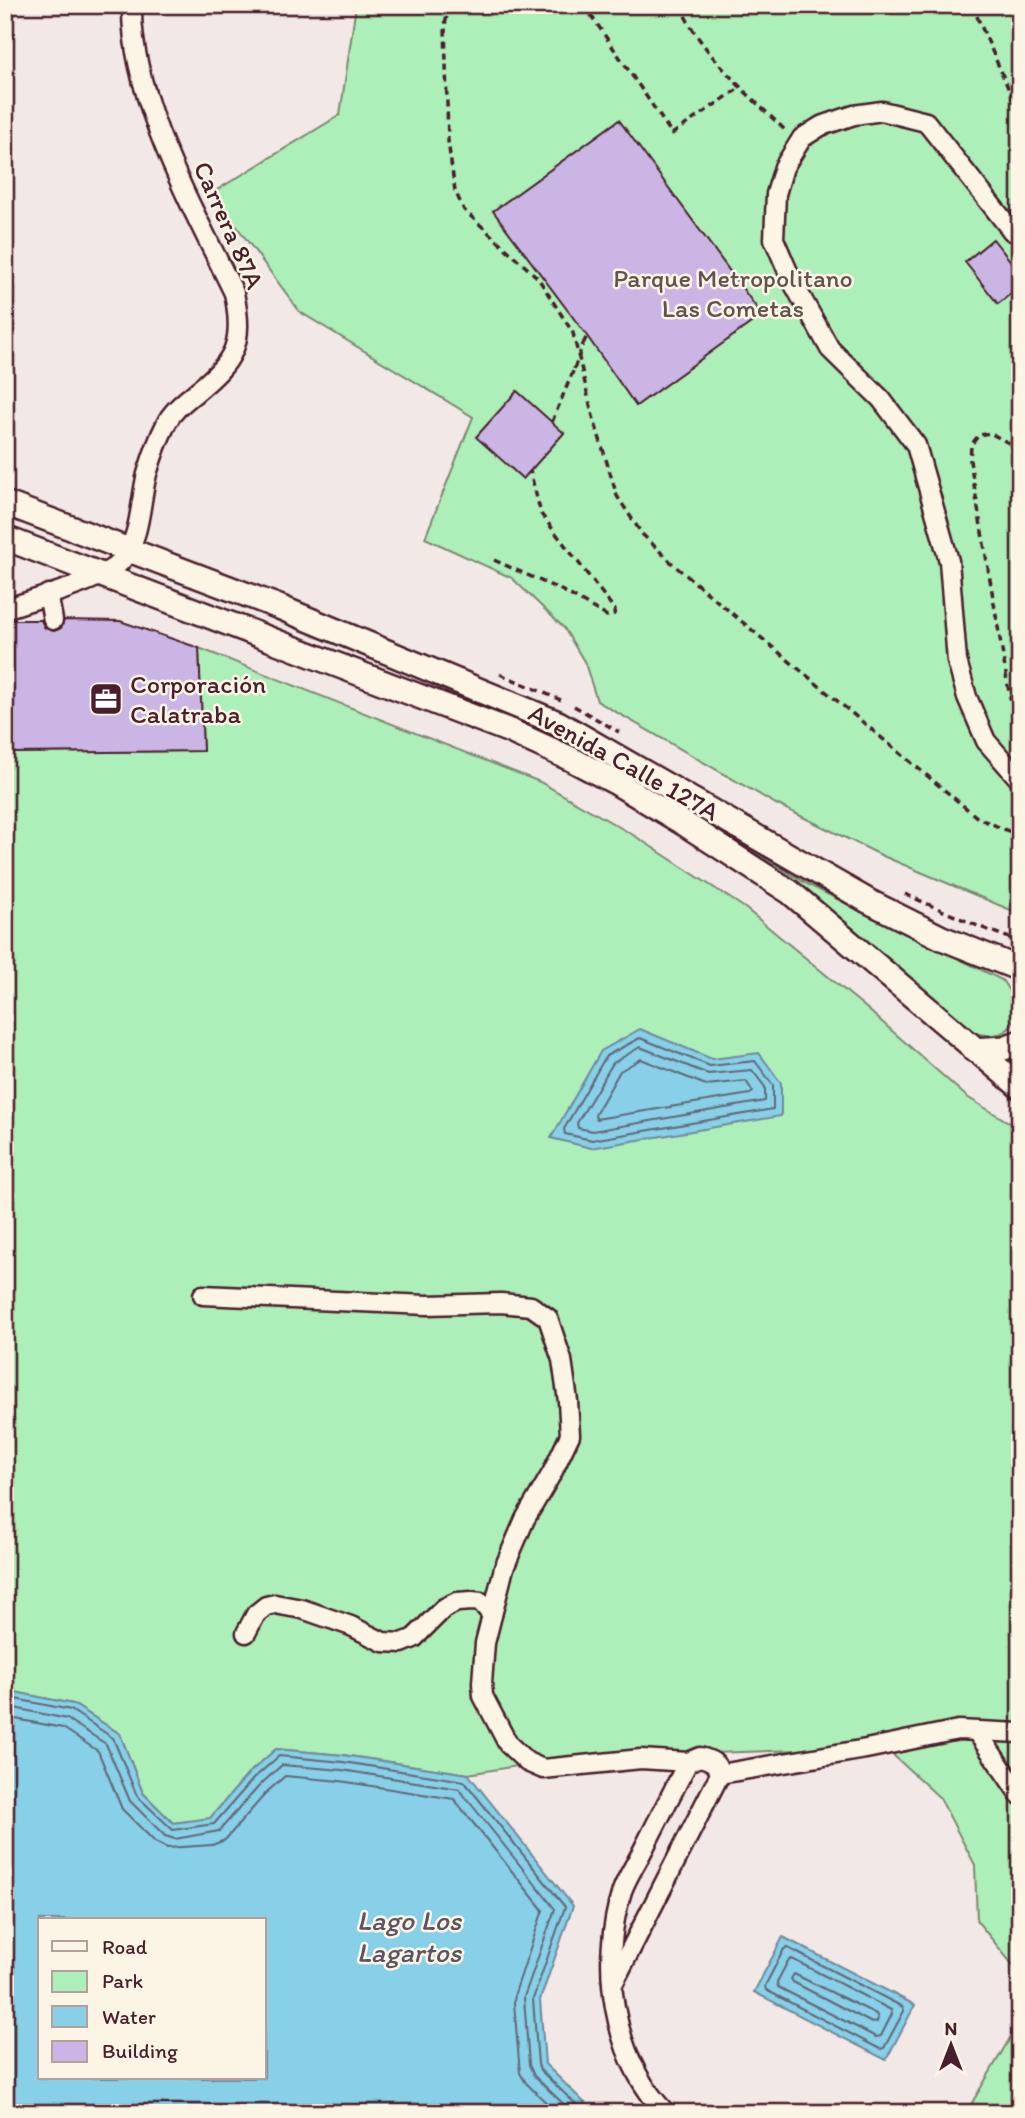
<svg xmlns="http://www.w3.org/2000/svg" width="1025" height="2118" font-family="Itim,sans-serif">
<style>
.green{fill:#adefb8;stroke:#7c8772;stroke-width:2}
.water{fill:#87d0e7;stroke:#6f899c;stroke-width:2;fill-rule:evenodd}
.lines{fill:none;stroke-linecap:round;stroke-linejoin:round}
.shore{stroke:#626676;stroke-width:2}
.building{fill:#cab5e5;stroke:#4a1f2b;stroke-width:2}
.minor-casing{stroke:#4a1f2b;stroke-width:23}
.major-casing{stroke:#4a1f2b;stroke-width:28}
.path{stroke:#4a1f2b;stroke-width:3.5;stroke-dasharray:7 5;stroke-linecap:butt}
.minor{stroke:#fcf5e5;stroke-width:18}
.major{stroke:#fcf5e5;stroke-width:23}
.path-bridge{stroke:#4a1f2b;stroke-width:3.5;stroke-dasharray:7 5;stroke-linecap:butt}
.labels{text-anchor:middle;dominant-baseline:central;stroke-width:5;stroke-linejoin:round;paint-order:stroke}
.street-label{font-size:26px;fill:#4a1f2b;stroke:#fcf5e5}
.park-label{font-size:26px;fill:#63534e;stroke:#fcf5e5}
.poi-label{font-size:26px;fill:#4a1f2b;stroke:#fcf5e5;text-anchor:start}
.water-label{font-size:28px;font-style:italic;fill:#5c5463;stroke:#fcf5e5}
</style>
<rect width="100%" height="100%" fill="#f2e8e5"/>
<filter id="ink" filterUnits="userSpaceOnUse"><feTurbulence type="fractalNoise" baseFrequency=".0143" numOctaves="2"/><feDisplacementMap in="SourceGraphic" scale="14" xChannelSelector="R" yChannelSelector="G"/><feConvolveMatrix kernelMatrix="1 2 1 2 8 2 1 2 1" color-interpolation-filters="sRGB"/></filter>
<g filter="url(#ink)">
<g class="green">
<polygon points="356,5 1020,5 1020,914 883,856 776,804 597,701 585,663 564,628 512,578 425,538 473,417 300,312 212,193 340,115"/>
<polygon points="10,634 12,753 203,751 199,648 540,782 635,836 745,908 865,1007 967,1097 1020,1129 1020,1974 977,1921 975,1865 940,1798 891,1753 800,1750 564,1758 468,1774 343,1755 276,1749 249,1773 210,1819 173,1823 143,1793 120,1734 73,1704 5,1690 5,636"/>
<path d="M552 733 603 760 809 885 1002 980C1025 1011 1017 1044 974 1033L807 889Z"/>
<polygon points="1020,2021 1020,2113 966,2113"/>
</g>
<g class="water">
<polygon points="640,1029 712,1059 759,1053 781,1083 781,1116 591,1148 551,1138 601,1051"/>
<path d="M5 1690 73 1704 120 1734 143 1793 173 1823 210 1818 249 1773 276 1749 343 1755 468 1774 573 1906 540 2000 545 2064 595 2113H5ZM264 1920V2078H40V1920Z"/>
<polygon points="783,1937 915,2005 886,2060 754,1992"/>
</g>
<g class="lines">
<g class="shore">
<polygon points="640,1038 710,1066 755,1061 773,1085 773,1109 592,1140 565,1134 564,1129 606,1056"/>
<polygon points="640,1047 708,1074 752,1070 765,1087 765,1101 593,1131 578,1128 577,1123 613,1063"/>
<polygon points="641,1059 706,1085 746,1081 753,1092 750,1094 596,1119 595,1115 620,1071"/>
<polyline points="5,1697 71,1710 113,1738 137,1796 173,1830 214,1824 254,1778 279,1756 343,1762 464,1781 565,1907 533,1999 538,2064 540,2070 585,2113"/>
<polyline points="5,1706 67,1719 106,1744 130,1801 165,1836 175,1839 219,1831 261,1784 282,1765 342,1770 459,1789 555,1909 524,1997 529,2065 534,2076 573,2113"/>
<polyline points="5,1717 63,1728 98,1751 122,1809 155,1842 167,1848 212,1845 225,1840 268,1791 285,1776 340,1781 454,1799 543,1910 515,1993 514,2003 520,2073 526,2083 557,2113"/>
<polygon points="788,1948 903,2007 904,2011 884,2048 880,2049 766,1990 765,1986 784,1949"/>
<polygon points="792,1959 891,2010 892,2014 881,2036 876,2037 778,1987 777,1982 788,1961"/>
<polygon points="794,1974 876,2014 878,2018 877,2022 872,2023 793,1982 791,1979"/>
</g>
</g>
<g class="building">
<polygon points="619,120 762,315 636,406 587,336 493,211"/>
<polygon points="993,239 1020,273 1020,286 998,304 965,262"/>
<polygon points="517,391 564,433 523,479 476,437"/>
<polygon points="10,620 41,620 45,628 54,631 61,628 64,620 120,621 199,648 203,751 11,753"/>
</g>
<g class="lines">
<defs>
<g id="minor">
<polyline points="1012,231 926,122 882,111 854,115 821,126 802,138 784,167 776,194 774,239 792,281 830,349 881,399 916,445 949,561 957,661 967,697 986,741 1020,780"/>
<polyline points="48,594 53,620"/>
<path d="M5 609C33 599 105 581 122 560 141 538 140 501 147 474 152 457 158 440 166 424 172 411 184 402 195 393 234 361 245 345 234 293 194 210 130 98 132 5"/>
<polyline points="203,1295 427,1305 501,1303 531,1306 548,1318 562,1360 568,1401 570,1435 552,1473 525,1519 504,1568 485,1643 482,1683 483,1696 508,1744 527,1762 543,1769 641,1759 688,1762"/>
<polyline points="246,1633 256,1614 266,1606 275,1604 302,1609 351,1626 383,1642 402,1643 414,1638 444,1608 457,1602 472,1601 481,1602 492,1615"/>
<polyline points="977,1732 1020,1795"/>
<polyline points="720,1774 866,1749 958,1730 1020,1733"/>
<path d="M613 1984 720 1774C717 1762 711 1760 700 1757L688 1762C673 1791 658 1820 644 1848 637 1862 627 1877 622 1891 599 1962 612 2058 666 2113"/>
</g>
<g id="major">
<polyline points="5,503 279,607 558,723 868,901 942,938 1020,969"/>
<polyline points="5,538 510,731 571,759 615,782 688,826 790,892 1020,1087"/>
<polyline points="974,1050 1004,1048 1020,1042"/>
</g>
</defs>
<use href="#minor" class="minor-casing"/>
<use href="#major" class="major-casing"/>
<g class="path">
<polyline points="449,5 445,25 448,141 455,191 464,210 538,278 573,333 592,413 617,496 642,534 675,566 978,818 1020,836"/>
<polyline points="584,5 672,134 741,87"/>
<path d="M680 5C700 53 750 96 787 132"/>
<polyline points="972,5 1020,115"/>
<polyline points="583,344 587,336"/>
<polyline points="552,422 574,369"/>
<polyline points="1020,449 990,433 979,435 971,445 970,461 1010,698 1020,714"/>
<polyline points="494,560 563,591 607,616 614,614 615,610 541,514 530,471"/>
<polyline points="500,674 561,700"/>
<polyline points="574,706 619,732"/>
<polyline points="905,894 980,927 1020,942"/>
</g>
<use href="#minor" class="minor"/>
<use href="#major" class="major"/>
<polyline class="path-bridge" points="574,369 583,344"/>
</g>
</g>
<defs>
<symbol id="office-square" viewBox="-11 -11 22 22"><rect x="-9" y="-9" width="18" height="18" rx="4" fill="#4a1f2b" stroke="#fcf5e5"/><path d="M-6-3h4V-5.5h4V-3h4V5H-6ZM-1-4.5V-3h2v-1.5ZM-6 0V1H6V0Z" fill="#fff"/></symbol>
</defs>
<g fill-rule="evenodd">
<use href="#office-square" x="87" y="680" width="38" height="38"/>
</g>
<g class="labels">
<g class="street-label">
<text transform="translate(229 225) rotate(66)">Carrera 87A</text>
<text transform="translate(624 762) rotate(29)">Avenida Calle 127A</text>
</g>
<g class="park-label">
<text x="733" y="278">Parque Metropolitano<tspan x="733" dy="30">Las Cometas</tspan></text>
</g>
<g class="poi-label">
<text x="130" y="684">Corporación<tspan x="130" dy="30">Calatraba</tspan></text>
</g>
<g class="water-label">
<text x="409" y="1920">Lago Los<tspan x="409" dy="32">Lagartos</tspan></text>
</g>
</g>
<rect width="1025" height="2118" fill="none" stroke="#fcf5e5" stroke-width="28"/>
<rect x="14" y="14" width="997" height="2090" fill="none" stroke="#4a1f2b" stroke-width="2.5" filter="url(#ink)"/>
<rect x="38" y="1918" width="228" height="161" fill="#fcf5e5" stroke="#b59f9b" stroke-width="2"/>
<rect x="52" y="1941" width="35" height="10" fill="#fcf5e5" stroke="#b59f9b" stroke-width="2"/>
<text x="102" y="1954" font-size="21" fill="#4a1f2b">Road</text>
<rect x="52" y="1971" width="35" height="21" fill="#adefb8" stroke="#b59f9b" stroke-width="2"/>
<text x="102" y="1988" font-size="21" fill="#4a1f2b">Park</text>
<rect x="52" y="2006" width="35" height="21" fill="#87d0e7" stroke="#b59f9b" stroke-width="2"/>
<text x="102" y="2024" font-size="21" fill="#4a1f2b">Water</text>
<rect x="52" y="2041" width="35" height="21" fill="#cab5e5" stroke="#b59f9b" stroke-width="2"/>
<text x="102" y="2058" font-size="21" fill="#4a1f2b">Building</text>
<g transform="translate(951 2045)" stroke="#fcf5e5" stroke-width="5" paint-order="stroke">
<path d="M0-5L12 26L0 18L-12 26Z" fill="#4a1f2b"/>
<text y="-10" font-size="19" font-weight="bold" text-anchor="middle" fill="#4a1f2b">N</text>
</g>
</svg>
